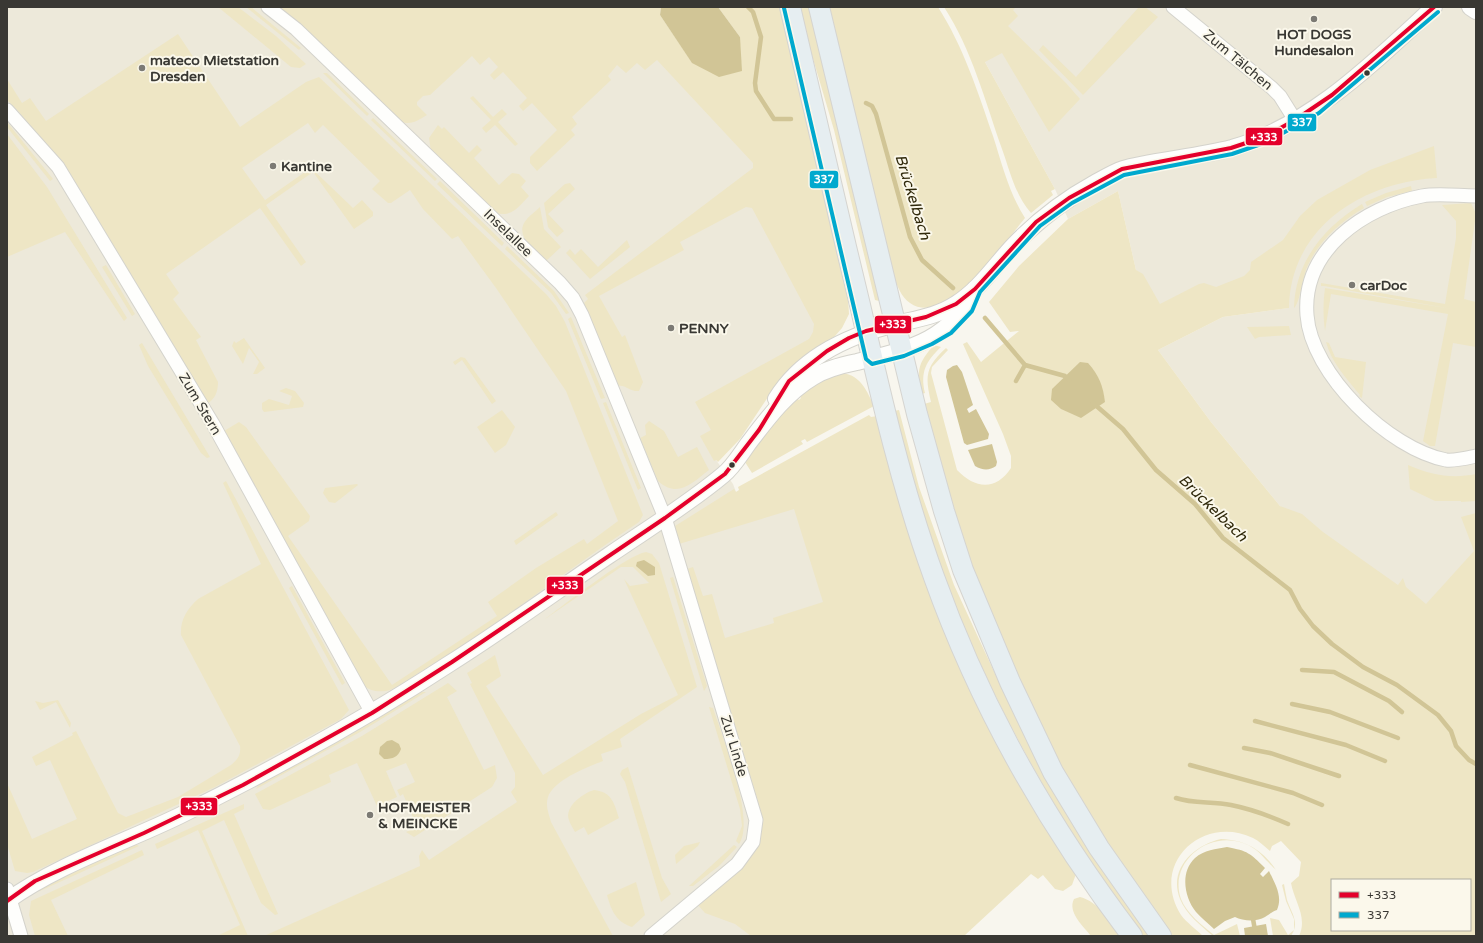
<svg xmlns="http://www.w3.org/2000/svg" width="1483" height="943" font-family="'Varela Round',sans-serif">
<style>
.built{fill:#ede9da}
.green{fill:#eee6c5;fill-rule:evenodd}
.water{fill:#d1c596}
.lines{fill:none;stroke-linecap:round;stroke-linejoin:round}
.stream{stroke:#d1c596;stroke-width:4.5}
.minor-casing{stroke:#d4d3cc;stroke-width:15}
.tertiary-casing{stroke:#d4d3cc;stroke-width:18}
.primary-casing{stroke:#d5d4d0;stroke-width:22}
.minor{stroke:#fefefc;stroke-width:13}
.tertiary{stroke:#fefefc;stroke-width:16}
.primary{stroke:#e6eef1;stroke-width:20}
.bus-1-casing{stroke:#fbf8eb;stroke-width:7}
.bus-2-casing{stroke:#fbf8eb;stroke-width:7}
.bus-1{stroke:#e4002b;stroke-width:4}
.bus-2{stroke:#00a9ce;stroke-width:4}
.poi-dot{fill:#7c7a74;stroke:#fbf8eb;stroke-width:1.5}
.bus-dot{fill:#393833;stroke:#fbf8eb;stroke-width:1.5}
.labels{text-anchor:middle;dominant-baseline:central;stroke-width:4;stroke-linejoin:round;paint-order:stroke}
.poi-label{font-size:14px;font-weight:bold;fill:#393833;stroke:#fbf8eb;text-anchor:start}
.street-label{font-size:14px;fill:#393833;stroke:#fbf8eb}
.water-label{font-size:15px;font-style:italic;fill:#30290b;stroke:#fbf8eb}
.line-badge{stroke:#fbf8eb;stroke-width:1.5}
.badge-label{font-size:11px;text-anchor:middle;font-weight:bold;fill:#fff}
</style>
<rect width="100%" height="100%" fill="#f8f6ee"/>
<g class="built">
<polygon points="7,7 607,7 732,111 841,302 716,460 733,484 736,492 808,457 852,606 757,798 761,817 764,936 7,936"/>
<polygon points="986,7 1476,7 1476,651 1280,506 1211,422 1158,350 1223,317 1288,308 1289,292 1149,327 1118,191 1068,219 1055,189 985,62"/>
</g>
<g class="green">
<polygon points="218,7 238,7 276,36 306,64 300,68 291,67"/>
<polygon points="246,7 251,7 301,48 299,50"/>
<path d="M277 7H661L660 15 692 62 740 37 718 7H780L848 298 849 314 842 328 835 336 785 375 772 391 740 439 718 462 716 460 714 461 700 436 711 430 695 402 809 339 813 332 814 324 752 208 746 207 680 242 684 250 599 296 622 337 625 335 643 382 639 391C630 392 625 384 618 386L584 303 588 299 585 295 753 168V163L657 60 645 70 637 63 626 73 617 65 608 76 611 80 572 117 577 124 571 130 575 135 537 171 530 163V157L557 130 532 103 523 111 519 106 527 98 503 72 494 80 490 75 498 67 489 57 480 65 472 56 430 95 423 96 417 102V105L427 115C418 120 413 125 401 122Z"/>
<polygon points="799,7 810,7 879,301 875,300 834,130 806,35"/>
<path d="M827 7H938C963 46 978 92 993 136 1002 164 1009 193 1025 218 1005 242 947 329 910 303 901 297 897 285 893 275Z"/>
<path d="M944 7H1016L1013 10 1018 16 1008 26 1066 83 1080 99 1049 132 1002 53 985 62 1055 189 1051 191 1053 195 1031 213C1015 195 1010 171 1002 149 985 101 972 50 944 7Z"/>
<polygon points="1139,7 1145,7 1158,17 1083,95 1039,50 1043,45 1076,77"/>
<path d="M178 34 240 127 306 82 319 77 546 294 556 306 565 322 643 515 639 522C568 569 501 623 428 667 417 673 397 689 386 691 377 692 370 691 363 685L224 431 239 422 246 427 310 516 309 521 288 536 392 685 497 616 488 602 536 568 584 539 587 544 618 521 566 391 496 288 458 236 452 239 423 209 410 190 391 203H388L372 189 380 181 323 125 315 133 308 123 242 168 265 200 305 172 300 164 304 161 353 208 362 200 373 212V216L354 229 313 172 266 205 306 262 301 266 260 208 166 274 179 293 173 299 201 337 196 340 218 382C218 392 215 399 207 404L59 161 19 112 7 100V79L22 103 30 98 46 121Z"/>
<polygon points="323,73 327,73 369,114 367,116"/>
<polygon points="473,96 493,117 502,109 507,114 498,122 518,144 515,146 495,125 486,133 482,128 491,120 470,98"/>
<polygon points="373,118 437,179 435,181 371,120"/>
<polygon points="7,122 53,179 50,181 7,127"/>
<path d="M438 125 442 129 444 127 469 153 477 145 482 150 474 158 499 185 512 173 519 174 526 181 521 187 529 196C518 207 513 217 496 213L431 151 429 138Z"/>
<polygon points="7,134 47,187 127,318 124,321 65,232 7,257"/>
<path d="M1434 146 1437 178C1362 182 1290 228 1289 308L1223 317 1158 350 1211 422 1280 506 1302 514 1323 532 1398 585 1403 578 1406 587 1426 604 1474 551 1461 517 1476 513V936H1299C1308 917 1294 901 1291 883L1299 876 1301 862 1281 841 1272 846 1270 851C1264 846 1259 841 1253 838 1202 814 1149 864 1181 915 1187 923 1196 929 1203 936H1172L1134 886 1079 799 1056 757 1010 660 971 564 953 511 924 404 931 402C925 377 925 367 946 348L948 350 932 367 931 373 957 470C975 489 996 491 1011 468V456L1003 434 963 344 967 342 981 362 1019 331 1010 332 989 302 1019 266 1068 219 1118 191 1136 270 1143 274 1160 304 1199 284 1204 283 1216 287 1244 276 1250 270 1251 262 1283 240 1300 216 1317 200 1370 170ZM1332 880H1470V930H1332Z"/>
<polygon points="440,181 504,243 502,246 437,184"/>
<polygon points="570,183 575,189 548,214 564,231 557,237 548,227 544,203 565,184"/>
<polygon points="1411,186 1412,191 1387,197 1367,206 1365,202 1386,193"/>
<path d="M1471 203 1476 214 1464 299 1476 302V347L1453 343 1435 446H1430L1423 441 1448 314 1331 294 1325 331C1323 316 1323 303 1325 288L1452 309 1324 286H1321V283L1445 304 1456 238V221L1442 205Z"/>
<path d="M1362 204 1364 208C1341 221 1319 241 1308 265 1303 274 1300 304 1294 308 1295 262 1324 227 1362 204Z"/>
<path d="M540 207 544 229 561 247 546 261C536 251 512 235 527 219 529 216 536 211 540 207Z"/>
<polygon points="627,240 630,247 590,279 566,253 570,249 575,255 581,249 598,267"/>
<polygon points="507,246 554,291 569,313 566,314 551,293 505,249"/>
<polygon points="106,265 135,314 132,316 102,267"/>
<polygon points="571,317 605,398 601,399 568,319"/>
<polygon points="1289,326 1291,335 1259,337 1255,339 1247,327"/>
<polygon points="244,338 265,368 257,374 253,374 259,362 249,348 243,364 232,346 234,341 236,343"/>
<path d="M1326 342 1329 343 1335 357 1366 362 1362 398 1359 396 1360 395C1347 379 1331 362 1326 342Z"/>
<polygon points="142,343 210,457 207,458 201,453 148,366 139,345"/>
<path d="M934 345 941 347C926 361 920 372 925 393L922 394C916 371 918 363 934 345Z"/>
<polygon points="461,357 465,358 496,401 492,404 462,360 455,365 453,362"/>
<path d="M843 373C861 376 867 391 874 406L807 442 805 439 801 441 803 444 752 473 745 462 778 417 796 398 799 400 801 398 799 395C811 385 827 375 843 373Z"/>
<polygon points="286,388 295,391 304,403 303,407 264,412 262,409 262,403 269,399 289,405 292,396 279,391"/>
<polygon points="606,402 641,488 638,490 603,403"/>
<polygon points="502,410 515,427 506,445 495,453 477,427"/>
<path d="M899 410 919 487 954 585 1003 691 1094 857 1149 936H1143C1055 818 984 690 934 550 918 505 906 458 894 411Z"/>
<polygon points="869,415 871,417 877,416 892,472 1076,874 1072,885 1063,891 1055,889 1043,875 1038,879 1031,874 964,936 751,936 735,924 705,913 697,904 719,884 761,817 757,798 687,569 693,567 703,596 712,594 725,638 774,623 773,618 823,602 794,509 679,544 675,526 734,489 736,492 739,490 738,487"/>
<path d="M649 421 664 431 678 457 697 447 709 470C692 483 678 499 658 481L640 438 646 435 645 425Z"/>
<path d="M1408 465C1431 475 1452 479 1476 474V501L1461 502V501H1435L1410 489Z"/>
<path d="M226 481 349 710 341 719 215 787 33 872 27 873 15 871 7 844V783L32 839 77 819 50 760 36 766 32 757 73 735 72 733 76 731 118 813 126 817 178 797 231 765C238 759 241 755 240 746L181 635C180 620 187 609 198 599L261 564 223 483Z"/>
<polygon points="357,484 358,485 335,503 329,502 323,493 325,488"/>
<polygon points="556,512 558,515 516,545 514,541"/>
<path d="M646 552 652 554 659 563 697 687 620 739 622 747 601 754 603 761C587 767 554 780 548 797 545 806 549 814 551 822L613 936H264L420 866 419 856 422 850 429 860 517 802 511 792 515 787V773L470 684 472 683 467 673 495 655 501 676 486 686 543 775 641 714 678 695 624 579 630 586 649 583 633 567H621L545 619C564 605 627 555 646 552Z"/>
<polygon points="673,577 707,686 704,691 670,578"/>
<polygon points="292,586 345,683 342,685 289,588"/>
<polygon points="448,683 457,691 447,697 484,770 495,765 497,778 492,787 414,837 406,832 417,827 403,794 400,796 397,790 415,782 406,763 386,771 397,797 377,806 357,763 329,775 331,782 270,810 263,809 255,794 362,736"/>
<polygon points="420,692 426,692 360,732 256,789 259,784"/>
<polygon points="58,700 71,723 70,728 56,702 40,710 35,701 43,703"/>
<path d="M709 707 713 708C722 736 756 820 739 844L736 841 742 826 740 809Z"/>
<polygon points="628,767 662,878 671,894 661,902 625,782 620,774 622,770"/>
<path d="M594 790C612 792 614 803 619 818L588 835 584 827 575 832C573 828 570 824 569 820 564 807 583 793 594 790Z"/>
<polygon points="244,804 244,809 234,814 278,914 275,915 261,903 224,820 202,831 248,936 217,936 240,925 198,830 157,849 155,844"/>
<path d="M1221 839C1245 840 1262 849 1276 870 1274 868 1269 863 1266 860 1258 850 1248 843 1235 841 1203 835 1169 865 1181 899 1187 914 1202 925 1214 935L1237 924 1240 936H1213C1201 926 1186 914 1180 899 1168 869 1194 845 1221 839Z"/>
<polygon points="700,842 698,846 676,864 675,855 684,846"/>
<polygon points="135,844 139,846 40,891 39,888"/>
<polygon points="734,845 737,847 719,866 693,886 689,886"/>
<polygon points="142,850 144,855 51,900 68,936 35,936 29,915 31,901"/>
<path d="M636 882 645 915 632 927C616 922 611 910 607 895Z"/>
<path d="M1284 884C1285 890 1286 895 1287 900 1292 914 1300 923 1291 936H1273L1270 918 1279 920 1288 935 1294 930V919L1286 901 1282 885Z"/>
<path d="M1080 897C1099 902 1108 920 1120 936H1091C1084 927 1067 912 1074 899Z"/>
</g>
<g class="water">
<polygon points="661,7 718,7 740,37 742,71 719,77 692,63 660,15"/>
<path d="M1080 362 1088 363C1099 375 1103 386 1105 402L1081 418 1061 409 1051 400 1052 389Z"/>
<polygon points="957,365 962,372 973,405 967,409 969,413 976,409 989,434 988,439 967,445 964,443 946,377 947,370 953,366"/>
<path d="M992 444 997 462 996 466C989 471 982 470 975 466L968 450Z"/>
<polygon points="644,560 655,567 655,575 648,576 636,566 637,562"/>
<path d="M392 740 399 744 401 749C398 757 393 759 384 759L379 754 380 747 387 741Z"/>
<path d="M1227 847C1248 851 1250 853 1265 868L1260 874 1263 877 1269 871C1275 884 1283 896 1277 910 1271 912 1269 915 1265 917 1257 922 1243 921 1235 917L1225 921 1214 929C1208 923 1201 918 1196 912 1184 897 1180 872 1195 858 1204 850 1216 849 1227 847Z"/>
<polygon points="1266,924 1268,936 1245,936 1244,928"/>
</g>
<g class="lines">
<g class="stream">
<polyline points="748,7 753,12 761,37 755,83 756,91 774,119 791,119"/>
<polyline points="866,103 872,106 876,114 910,237 922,260 953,288"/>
<polyline points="985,318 1025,365 1065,376 1069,380"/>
<polyline points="1016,381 1025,365"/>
<polyline points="1093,403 1123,429 1156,470 1195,504 1223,538 1290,590 1300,609 1313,626 1332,644 1363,667 1397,685 1438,715 1451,731 1456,746 1469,760 1476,764"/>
<polyline points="1302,670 1334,672 1389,701 1402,712"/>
<polyline points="1292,704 1330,712 1398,738"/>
<polyline points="1255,721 1346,745 1385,761"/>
<polyline points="1244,748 1270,753 1339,776"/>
<polyline points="1190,765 1293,793 1322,805"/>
<path d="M1176 798C1194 804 1212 801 1231 805 1251 809 1270 816 1288 824"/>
<polyline points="1254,914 1253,919 1256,936"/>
</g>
<defs>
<g id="minor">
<polyline points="268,7 296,29 560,283 573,298 582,315 665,518 756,820 753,842 737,864 651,936"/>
<polyline points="1173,7 1272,88 1280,96 1295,120"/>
<polyline points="7,110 58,167 213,424 372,713"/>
<path d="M1476 196C1459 196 1438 193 1422 196 1364 207 1302 250 1307 315 1311 374 1389 449 1446 460 1455 461 1467 458 1476 456"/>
<polyline points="7,889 21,936"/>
</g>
<g id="tertiary">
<polyline points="1470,7 1476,11"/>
<path d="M776 399C802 357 850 335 896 324 916 319 938 316 956 304 980 289 995 265 1014 245 1038 220 1064 200 1095 183 1104 178 1114 172 1123 169 1132 166 1141 165 1150 163 1177 158 1205 155 1232 148 1312 125 1374 62 1434 7"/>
<path d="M7 901C57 865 123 843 179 816 272 770 362 721 449 664 503 630 555 592 608 556 646 530 687 505 723 475 733 467 740 455 748 444 767 419 786 393 813 377 826 369 842 365 857 362 909 349 950 341 975 289"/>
</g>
<g id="primary">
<path d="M790 7C813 107 836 206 860 305 881 397 902 489 934 577 980 706 1049 827 1132 936"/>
<polyline points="819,7 917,414 944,511 963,570 1010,682 1053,772 1099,848 1161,936"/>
</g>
</defs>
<use href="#minor" class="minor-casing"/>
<use href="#tertiary" class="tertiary-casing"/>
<use href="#primary" class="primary-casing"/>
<use href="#minor" class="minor"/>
<use href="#tertiary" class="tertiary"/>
<use href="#primary" class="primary"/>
<defs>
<polyline id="bus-1" points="7,901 35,881 144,833 243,785 372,713 452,662 665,518 725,474 759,430 789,381 827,351 849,338 866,331 926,317 956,304 975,289 1036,222 1069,198 1122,169 1231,148 1264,137 1295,120 1332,95 1434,7"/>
<polyline id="bus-2" points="784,8 866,359 872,364 904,356 932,344 951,333 972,311 980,292 1040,226 1072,203 1124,175 1232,154 1267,142 1319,113 1438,12"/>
</defs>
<use href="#bus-1" class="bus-1-casing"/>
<use href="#bus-2" class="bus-2-casing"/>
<use href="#bus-1" class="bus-1"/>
<use href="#bus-2" class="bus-2"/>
</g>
<g class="poi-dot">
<circle cx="1314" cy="19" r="4"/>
<circle cx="142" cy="68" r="4"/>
<circle cx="273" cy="166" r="4"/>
<circle cx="1352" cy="285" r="4"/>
<circle cx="671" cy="328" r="4"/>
<circle cx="370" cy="815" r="4"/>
</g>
<g class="bus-dot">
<circle cx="1367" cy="73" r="3.5"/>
<circle cx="732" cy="465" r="3.5"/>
</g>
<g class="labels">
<g class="poi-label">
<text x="1314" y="34" text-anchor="middle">HOT DOGS<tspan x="1314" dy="16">Hundesalon</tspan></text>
<text x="150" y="60">mateco Mietstation<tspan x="150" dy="16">Dresden</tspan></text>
<text x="281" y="166">Kantine</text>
<text x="1360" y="285">carDoc</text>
<text x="679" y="328">PENNY</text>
<text x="378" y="807">HOFMEISTER<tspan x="378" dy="16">&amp; MEINCKE</tspan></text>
</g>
<g class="street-label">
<text transform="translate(1238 60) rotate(40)">Zum Tälchen</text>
<text transform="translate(508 233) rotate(44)">Inselallee</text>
<text transform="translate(200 404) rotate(59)">Zum Stern</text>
<text transform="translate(734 746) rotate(73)">Zur Linde</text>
</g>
<g class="water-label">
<text transform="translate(913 197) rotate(73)">Brückelbach</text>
<text transform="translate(1213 508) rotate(44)">Brückelbach</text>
</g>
</g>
<g class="line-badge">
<rect x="1287" y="113" width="30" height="19" rx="4" fill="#00a9ce"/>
<rect x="1245" y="127" width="38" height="19" rx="4" fill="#e4002b"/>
<rect x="809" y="170" width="30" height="19" rx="4" fill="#00a9ce"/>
<rect x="874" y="315" width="38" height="19" rx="4" fill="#e4002b"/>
<rect x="546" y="576" width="38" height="19" rx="4" fill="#e4002b"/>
<rect x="180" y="797" width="38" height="19" rx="4" fill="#e4002b"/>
</g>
<g class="badge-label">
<text x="1302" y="126">337</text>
<text x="1264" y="141">+333</text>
<text x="824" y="183">337</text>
<text x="893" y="328">+333</text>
<text x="565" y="589">+333</text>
<text x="199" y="810">+333</text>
</g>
<rect width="1483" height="943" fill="none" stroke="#393833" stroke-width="16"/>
<rect x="1331" y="879" width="140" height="52" fill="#fbf8eb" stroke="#adaba1"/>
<rect x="1339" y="892" width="20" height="6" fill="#e4002b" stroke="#adaba1"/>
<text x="1367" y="899" font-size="12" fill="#393833">+333</text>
<rect x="1339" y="912" width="20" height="6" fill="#00a9ce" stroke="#adaba1"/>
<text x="1367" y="919" font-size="12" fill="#393833">337</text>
</svg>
